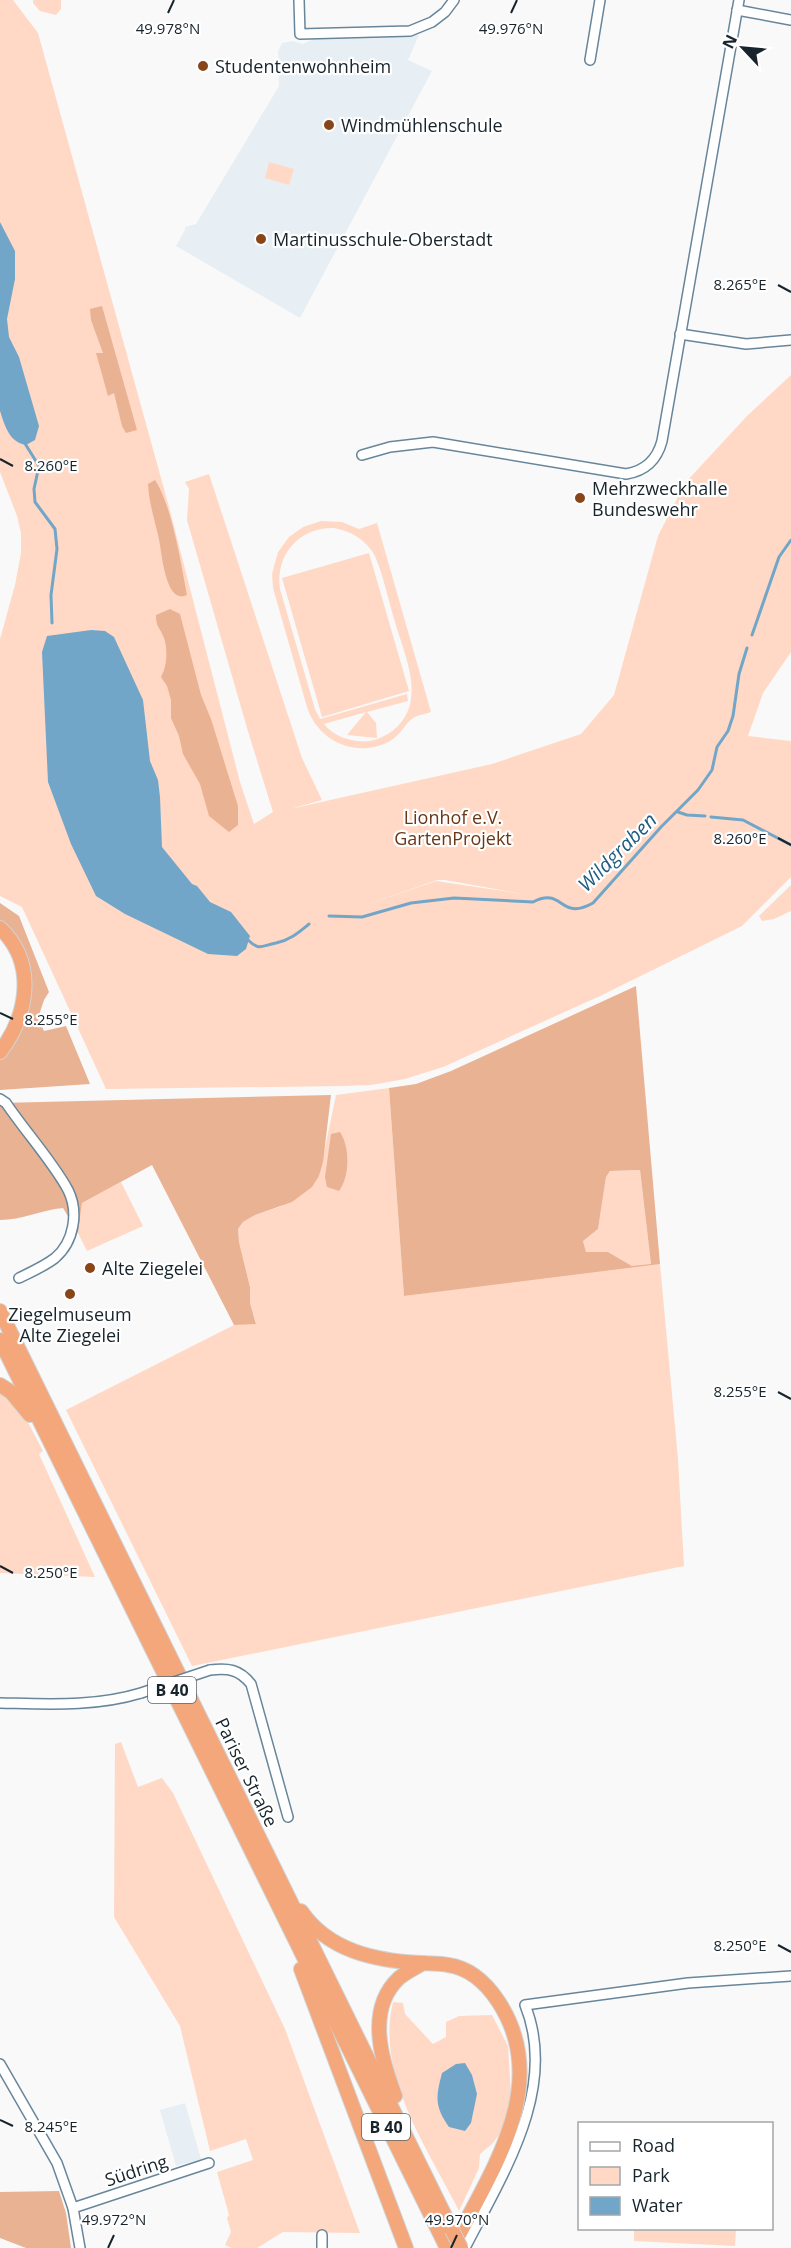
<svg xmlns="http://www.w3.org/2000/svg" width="791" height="2248" font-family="'Open Sans',sans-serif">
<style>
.built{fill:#e7eff4}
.green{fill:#ffd9c5;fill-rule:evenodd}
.forest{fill:#e9b293;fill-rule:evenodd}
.water{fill:#71a6c9}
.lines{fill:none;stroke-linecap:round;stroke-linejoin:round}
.stream{stroke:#71a6c9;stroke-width:3}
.minor-casing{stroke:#68869a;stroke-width:12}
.highway-casing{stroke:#d1d3d5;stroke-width:16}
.minor{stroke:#fff;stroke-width:9}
.highway{stroke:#f3a77b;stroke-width:14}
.minor-bridge-casing{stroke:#68869a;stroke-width:12;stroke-linecap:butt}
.highway-bridge-casing{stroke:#d1d3d5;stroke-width:16;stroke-linecap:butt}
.minor-bridge{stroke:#fff;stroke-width:9}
.highway-bridge{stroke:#f3a77b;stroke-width:14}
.ticks{fill:none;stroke:#18242c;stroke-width:2}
.poi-dot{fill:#884517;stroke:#fff;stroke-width:2}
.labels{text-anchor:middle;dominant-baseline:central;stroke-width:4.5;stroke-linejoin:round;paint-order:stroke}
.shield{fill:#fff;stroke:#5d666b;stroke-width:1.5}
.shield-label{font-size:16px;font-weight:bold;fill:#18242c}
.poi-label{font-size:18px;fill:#18242c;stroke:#fff;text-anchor:start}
.park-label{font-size:18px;fill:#6a3716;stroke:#fff}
.street-label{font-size:18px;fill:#18242c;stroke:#fff}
.water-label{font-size:20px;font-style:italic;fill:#1e5c80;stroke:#fff}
.ticks-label{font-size:15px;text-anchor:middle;fill:#18242c;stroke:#fff;stroke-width:4.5;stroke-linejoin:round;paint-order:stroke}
</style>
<rect width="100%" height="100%" fill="#f9f9f9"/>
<g class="built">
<polygon points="419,35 408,60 432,71 300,318 176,246 185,230 185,227 196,224 279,86 278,51 282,43 292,41 303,44 316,38"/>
<polygon points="185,2103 201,2159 176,2166 160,2110"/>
</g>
<g class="green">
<path d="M0 0H13L38 33 169 507 240 782 254 824 273 812 247 728 187 520 189 489 185 482 209 474 302 758 322 800 290 809 492 764 581 734 614 695 658 536 685 483 747 416 791 375V652L763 693 748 736 791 741V877L742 926 600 996 443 1067 405 1079 371 1085 345 1086 106 1089 22 907 0 896V639L15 585 21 553V533L17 516 0 472ZM437 880H445L523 894 436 881 360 907Z"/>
<polygon points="33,0 61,0 61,9 56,15 40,11 33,3"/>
<polygon points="269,162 294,169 289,185 265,178"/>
<path d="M321 521 342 522 359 529 377 523 431 712C426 714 418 715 413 718 405 723 401 735 390 741 358 759 318 742 307 707L273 588 272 574 278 552 289 537 303 527ZM334 528C352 531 366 540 375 556 384 577 388 600 395 622 404 654 426 698 398 726 390 734 380 739 370 741 353 743 334 737 324 724L366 712 347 735 377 738 376 723 367 712 408 701 407 694 320 719 315 709 280 589C275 555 299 527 334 528Z"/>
<polygon points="369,553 409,691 322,717 282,578"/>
<polygon points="791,885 791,911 774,919 762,921 759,916"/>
<polygon points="389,1088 404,1296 632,1266 608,1252 586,1252 583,1241 598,1229 606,1177 610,1171 640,1170 651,1264 660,1264 678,1459 684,1566 192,1666 66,1410 234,1325 256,1323 250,1303 250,1287 239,1242 238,1229 243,1222 255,1215 282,1206 319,1176 336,1095"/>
<polygon points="121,1182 143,1226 87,1251 78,1233 82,1203"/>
<polygon points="0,1390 22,1411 43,1451 39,1454 95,1577 0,1573"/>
<polygon points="121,1742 138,1787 162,1778 173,1793 285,2029 360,2233 283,2232 257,2248 232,2248 225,2245 231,2232 227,2218 229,2215 217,2172 253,2160 246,2139 210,2151 180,2026 114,1917 115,1744"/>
<path d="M393 2002 403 2003 405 2014 433 2044 446 2037V2022L459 2016 492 2015 508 2046 511 2095 504 2129 492 2144 480 2154 479 2168 459 2211C428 2149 375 2075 393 2002Z"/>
<polygon points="634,2229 736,2229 735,2246 634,2241"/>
</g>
<g class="forest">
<polygon points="102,306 137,430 126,433 122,426 114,393 108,396 96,353 103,353 91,320 90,309"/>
<path d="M155 480C172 506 181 563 187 595 164 606 162 548 158 535 154 517 149 503 148 484Z"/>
<path d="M170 609 180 614 201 695 211 719 233 790 238 806V825L229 832 209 816 200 784 183 754 179 736 171 718V700L167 686 161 677C167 667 168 649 164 638 160 627 156 628 156 615Z"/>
<polygon points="0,903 19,916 49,992 44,1000 38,1018 44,1031 66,1026 90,1084 0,1090 0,1060 10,1047 26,1012 9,930 0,921"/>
<path d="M636 986 660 1264 404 1296 389 1088 416 1084 451 1071ZM640 1170 651 1264 632 1266 608 1252H586L583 1241 598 1229 606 1177 610 1171Z"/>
<path d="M331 1095 323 1162 319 1176 312 1187 292 1202 255 1215 243 1222 238 1229 239 1242 250 1287V1303L256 1324 234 1325 152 1165 82 1203 78 1233 63 1208C41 1210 22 1220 0 1220V1103Z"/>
<path d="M340 1132C350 1147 350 1176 339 1191L327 1187 325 1177 331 1134Z"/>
<polygon points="59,2191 66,2213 71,2248 26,2248 0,2238 0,2192"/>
</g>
<g class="water">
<path d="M0 222 15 251V279L7 319 9 337 19 357 39 426 35 440 26 445C9 442 5 426 0 411Z"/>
<polygon points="91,630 105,631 114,637 143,700 150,761 158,780 160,797 162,847 192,884 197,886 210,902 231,912 250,936 246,949 237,956 208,954 125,914 96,896 71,844 48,782 42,652 47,636"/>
<path d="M465 2063 472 2075 477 2094 471 2123 465 2131 449 2127C434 2106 436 2096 442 2073L456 2064Z"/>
</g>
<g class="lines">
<g class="stream">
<polyline points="24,442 39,466 34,489 35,502 55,529 57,549 51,595 52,623"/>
<polyline points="752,635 779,557 791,540"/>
<polyline points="678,812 687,815 705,816"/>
<polyline points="711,817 743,820 791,845"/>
<path d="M329 916 362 917 411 903 454 898 533 902C564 886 559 922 593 903L661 827 698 790 712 770 717 747 728 731 733 716 739 674 747 648"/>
<path d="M246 938C260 952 260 946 276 943 290 940 298 933 309 924"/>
</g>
<defs>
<g id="minor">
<polyline points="299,0 300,34 410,31 432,22 445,12 454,0"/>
<polyline points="737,10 791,20"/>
<polyline points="590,60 600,0"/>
<polyline points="680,334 746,344 791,340"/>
<path d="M362 455 390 447 433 442 626 474C645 471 657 460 662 441L739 0"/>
<path d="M0 1099 6 1103C24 1130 53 1162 68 1190 79 1212 74 1242 55 1258 45 1266 31 1272 19 1278"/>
<path d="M210 1670C228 1668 239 1669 251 1684L288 1817"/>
<path d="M0 1703C48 1704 95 1707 141 1693"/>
<polyline points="0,2064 57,2163 73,2208 80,2248"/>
<polyline points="73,2208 209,2163"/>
<polyline points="322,2248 322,2235"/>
<path d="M465 2248C502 2175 559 2089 525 2005L688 1983 791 1976"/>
</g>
<g id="highway">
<path d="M0 928C37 963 28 1015 0 1052"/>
<polyline points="0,1311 452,2230"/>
<polyline points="0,1340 447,2248"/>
<polyline points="0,1385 11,1392 30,1415"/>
<path d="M301 1911C328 1951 376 1961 421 1963 430 1964 439 1963 448 1965 470 1968 486 1983 498 2001 553 2084 491 2171 453 2246"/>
<polyline points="301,1969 406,2248"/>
<path d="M395 2096C381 2059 366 2009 399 1978 406 1972 415 1968 423 1963"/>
</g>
</defs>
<use href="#minor" class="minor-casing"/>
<use href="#highway" class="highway-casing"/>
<use href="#minor" class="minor"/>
<use href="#highway" class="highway"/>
<defs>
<polyline id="minor-bridge" points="141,1693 210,1670"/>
<polyline id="highway-bridge" points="452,2230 461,2248"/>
</defs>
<use href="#minor-bridge" class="minor-bridge-casing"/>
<use href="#highway-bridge" class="highway-bridge-casing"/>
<use href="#minor-bridge" class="minor-bridge"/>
<use href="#highway-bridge" class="highway-bridge"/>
</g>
<path class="ticks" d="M168 13 174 0M511 13 517 0M778 285 791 292M0 459 13 466M778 838 791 845M0 1013 13 1019M778 1392 791 1399M0 1566 13 1573M778 1945 791 1952M0 2120 13 2126M108 2248 114 2235M451 2248 457 2235"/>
<g class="poi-dot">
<circle cx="203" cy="66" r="6"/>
<circle cx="329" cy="125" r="6"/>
<circle cx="261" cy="239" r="6"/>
<circle cx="580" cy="498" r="6"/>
<circle cx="90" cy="1268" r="6"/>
<circle cx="70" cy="1294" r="6"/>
</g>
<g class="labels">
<g class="shield">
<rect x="148" y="1677" width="48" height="26" rx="4.5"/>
<rect x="362" y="2114" width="48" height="26" rx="4.5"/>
</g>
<g class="shield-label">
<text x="172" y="1690">B 40</text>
<text x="386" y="2127">B 40</text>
</g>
<g class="poi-label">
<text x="215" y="66">Studentenwohnheim</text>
<text x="341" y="125">Windmühlenschule</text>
<text x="273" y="239">Martinusschule-Oberstadt</text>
<text x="592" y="488">Mehrzweckhalle<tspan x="592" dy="21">Bundeswehr</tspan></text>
<text x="102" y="1268">Alte Ziegelei</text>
<text x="70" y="1314" text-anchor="middle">Ziegelmuseum<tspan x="70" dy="21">Alte Ziegelei</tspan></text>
</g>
<g class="park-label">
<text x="453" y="817">Lionhof e.V.<tspan x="453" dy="21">GartenProjekt</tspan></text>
</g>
<g class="street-label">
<text transform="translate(247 1772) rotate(64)">Pariser Straße</text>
<text transform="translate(136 2170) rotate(-18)">Südring</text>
</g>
<g class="water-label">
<text transform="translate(617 852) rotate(-45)">Wildgraben</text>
</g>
</g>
<g class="ticks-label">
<text x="168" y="34">49.978°N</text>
<text x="511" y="34">49.976°N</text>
<text x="740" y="290">8.265°E</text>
<text x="51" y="471">8.260°E</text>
<text x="740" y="844">8.260°E</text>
<text x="51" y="1025">8.255°E</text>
<text x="740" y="1397">8.255°E</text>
<text x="51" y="1578">8.250°E</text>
<text x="740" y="1951">8.250°E</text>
<text x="51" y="2132">8.245°E</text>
<text x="114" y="2225">49.972°N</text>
<text x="457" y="2225">49.970°N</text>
</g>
<rect x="578" y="2122" width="195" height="108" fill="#ffffff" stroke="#a3a7ab" stroke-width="1.5"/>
<rect x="590" y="2142" width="30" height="9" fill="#ffffff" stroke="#a3a7ab" stroke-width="1.5"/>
<text x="632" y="2152" font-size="18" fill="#18242c">Road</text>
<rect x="590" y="2167" width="30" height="18" fill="#ffd9c5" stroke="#a3a7ab" stroke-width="1.5"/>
<text x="632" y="2182" font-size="18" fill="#18242c">Park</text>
<rect x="590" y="2197" width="30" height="18" fill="#71a6c9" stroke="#a3a7ab" stroke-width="1.5"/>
<text x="632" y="2212" font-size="18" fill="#18242c">Water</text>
<g transform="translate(743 48) rotate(296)" stroke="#ffffff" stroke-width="4.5" paint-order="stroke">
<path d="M0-4.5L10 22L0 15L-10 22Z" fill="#18242c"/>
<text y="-9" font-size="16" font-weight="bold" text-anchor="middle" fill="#18242c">N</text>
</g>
</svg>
